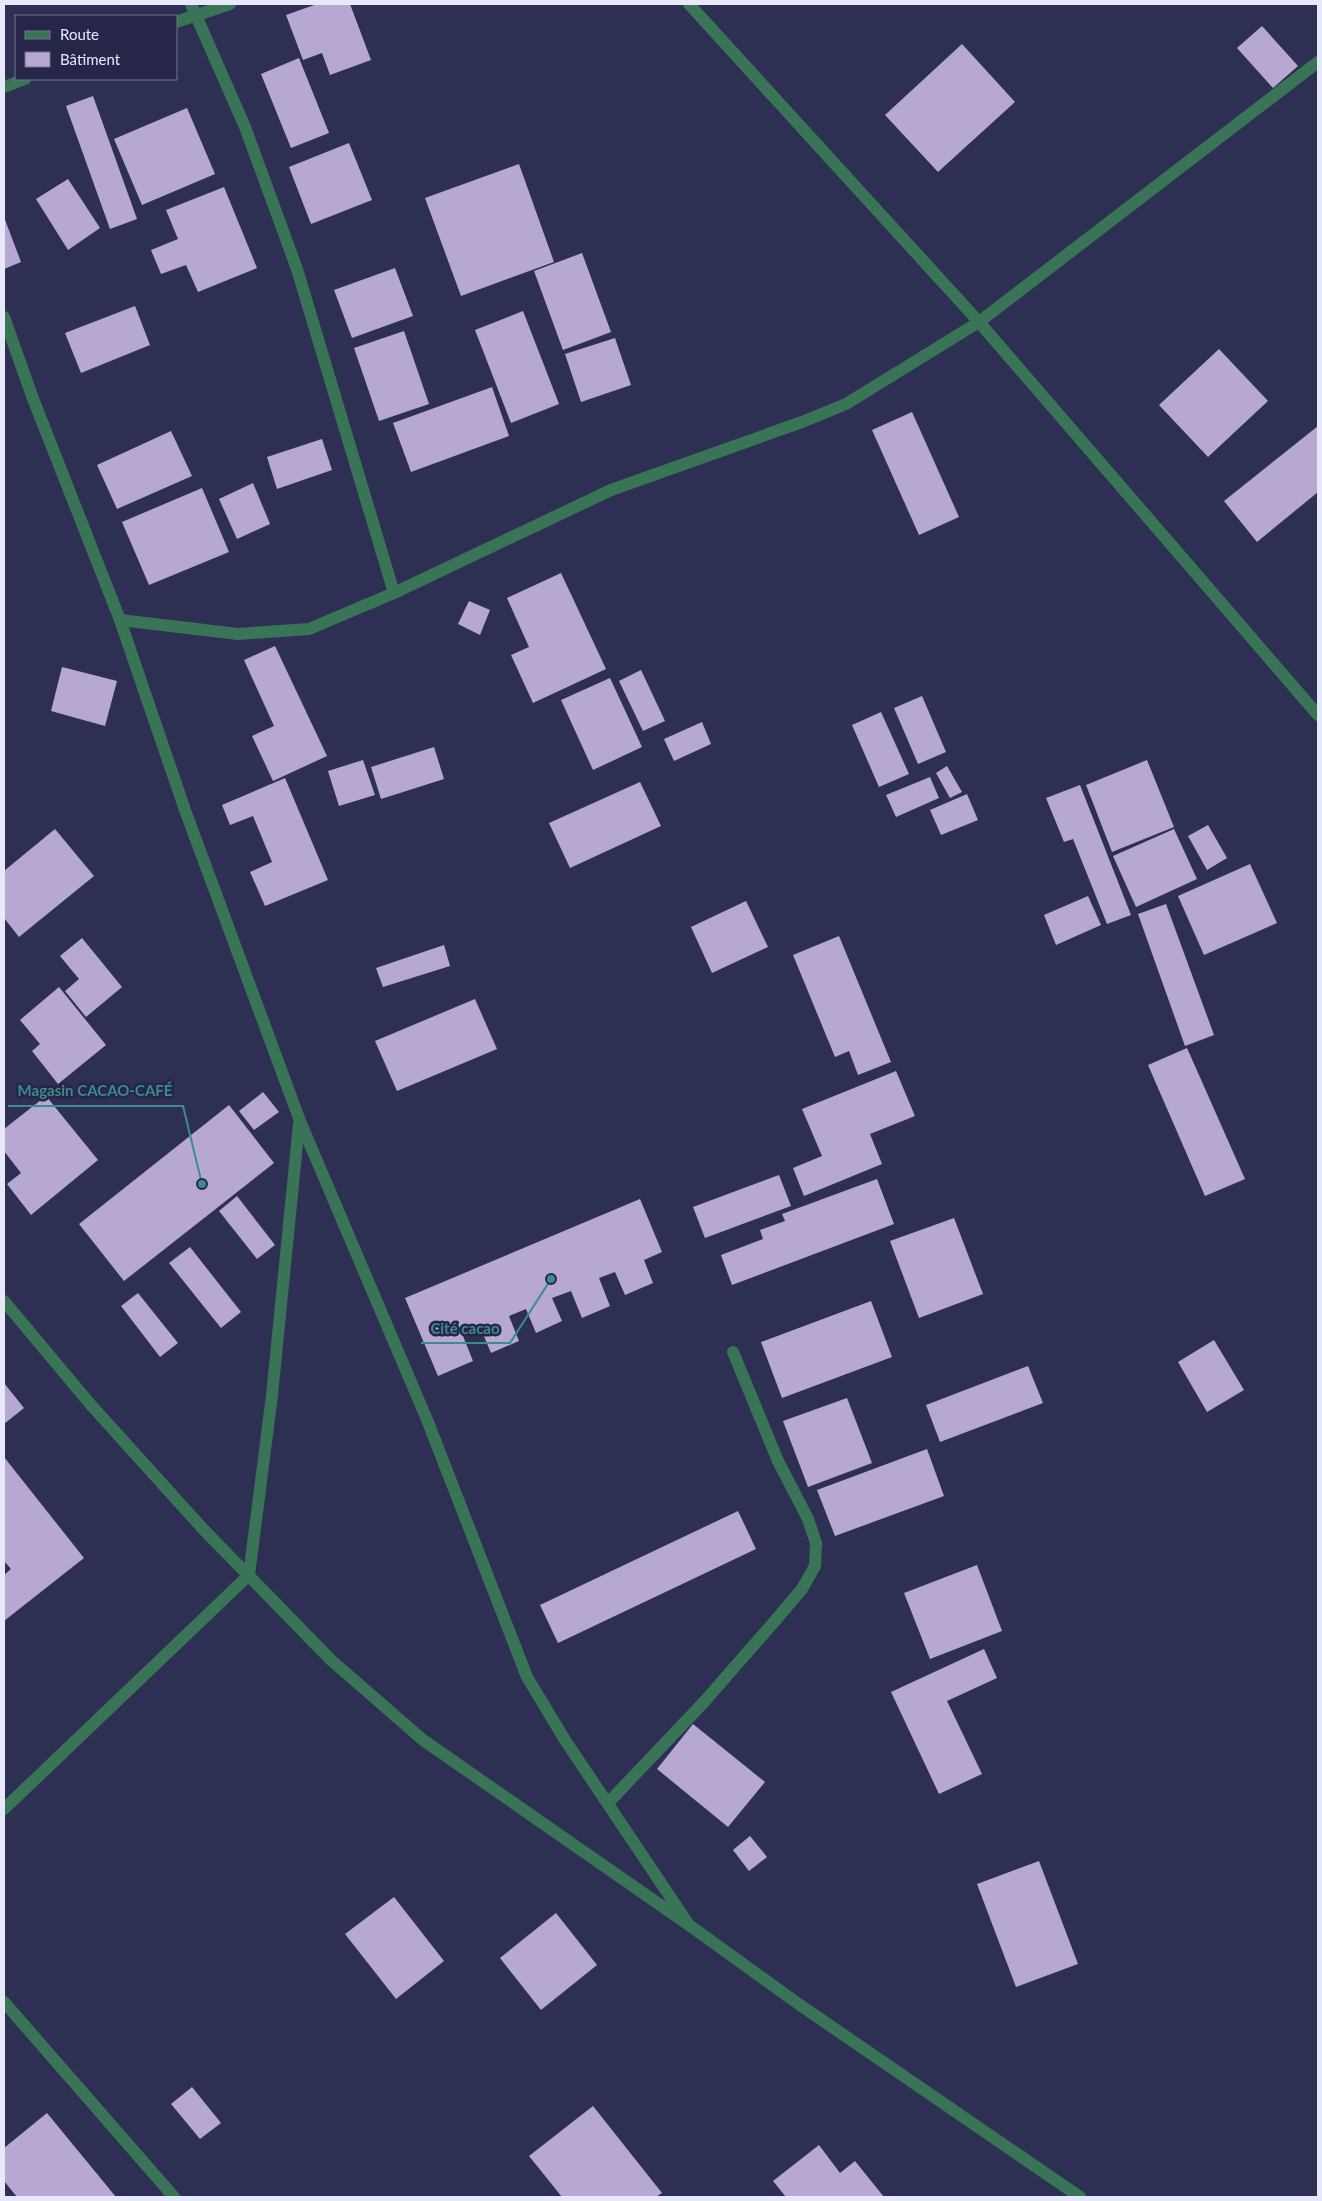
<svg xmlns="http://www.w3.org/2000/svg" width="1322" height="2201" font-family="Lato,sans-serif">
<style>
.building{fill:#b7a8d3}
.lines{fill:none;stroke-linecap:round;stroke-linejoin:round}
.minor{stroke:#397457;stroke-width:12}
.leader{fill:none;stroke:#3a8d8a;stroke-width:2}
.callout-dot{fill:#3a8d8a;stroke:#252648;stroke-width:2}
.callout-label{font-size:15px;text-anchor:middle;font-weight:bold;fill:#3a8d8a;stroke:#252648;stroke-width:5;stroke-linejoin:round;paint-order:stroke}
</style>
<rect width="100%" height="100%" fill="#2e3053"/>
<g class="building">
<polygon points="317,4 350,4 371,60 330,75 322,53 303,60 286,15"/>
<polygon points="1262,26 1298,66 1273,88 1237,48"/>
<polygon points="962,44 1015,102 938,172 885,115"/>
<polygon points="299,58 329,133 291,148 261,74"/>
<polygon points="93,96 137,219 110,229 66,106"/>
<polygon points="187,108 215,174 142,205 114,139"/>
<polygon points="349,143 372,200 311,224 289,167"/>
<polygon points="519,164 554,262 461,296 425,198"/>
<polygon points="68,179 100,228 68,250 36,199"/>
<polygon points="224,187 257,268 198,292 186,265 161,274 151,250 178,239 166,210"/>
<polygon points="4,217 21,262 4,269"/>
<polygon points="582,253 611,332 563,350 534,271"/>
<polygon points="395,268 413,316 352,338 334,290"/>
<polygon points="135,306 150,345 81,373 65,333"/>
<polygon points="523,311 559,404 511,423 475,330"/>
<polygon points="404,331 429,404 379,421 354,348"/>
<polygon points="615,338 631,385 581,402 565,354"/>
<polygon points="1219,349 1268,401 1208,457 1159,405"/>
<polygon points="492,387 509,436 411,472 393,423"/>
<polygon points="912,412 959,517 919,535 872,430"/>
<polygon points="1318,426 1318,492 1257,542 1224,501"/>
<polygon points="171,431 192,476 117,509 97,465"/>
<polygon points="322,439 332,470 277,489 267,457"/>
<polygon points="253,483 270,524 237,539 219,499"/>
<polygon points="202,488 229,552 149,585 122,522"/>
<polygon points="561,573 606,669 533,703 511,655 529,647 507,598"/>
<polygon points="469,601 490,610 480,635 458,624"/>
<polygon points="275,646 327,756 273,781 252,736 274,726 244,660"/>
<polygon points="62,667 117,681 105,726 51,711"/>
<polygon points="641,670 665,721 643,731 619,681"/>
<polygon points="610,678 642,747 593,770 561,700"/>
<polygon points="922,696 946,752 918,764 894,708"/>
<polygon points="881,712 909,774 879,787 852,725"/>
<polygon points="702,722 711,744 674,761 664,739"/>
<polygon points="434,747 444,779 381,799 371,767"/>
<polygon points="363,760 375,795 339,806 328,771"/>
<polygon points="1147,760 1174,827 1112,852 1086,785"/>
<polygon points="947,766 962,792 950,798 936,773"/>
<polygon points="930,777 939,798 896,817 886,795"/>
<polygon points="285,778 328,880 265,906 250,872 272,862 253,816 230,825 222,805"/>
<polygon points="640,782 661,826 570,868 549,823"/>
<polygon points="1080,785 1131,915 1107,924 1073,839 1064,842 1046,798"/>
<polygon points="967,794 978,820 941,835 930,810"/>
<polygon points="1208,825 1227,858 1207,870 1188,836"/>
<polygon points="55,829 94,876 19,937 4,918 4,871"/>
<polygon points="1174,829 1197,879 1136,907 1113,856"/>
<polygon points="1250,864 1277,923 1204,955 1178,896"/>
<polygon points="1088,896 1101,925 1056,945 1044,915"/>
<polygon points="746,901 768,947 712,973 691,927"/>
<polygon points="1166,904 1214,1035 1185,1046 1138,914"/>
<polygon points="839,936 891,1062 858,1075 849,1051 835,1057 793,955"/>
<polygon points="82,938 122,987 86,1017 65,991 79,979 60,956"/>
<polygon points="444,945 450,966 383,987 376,968"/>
<polygon points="59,987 106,1045 58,1084 32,1051 40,1044 20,1020"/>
<polygon points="475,999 497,1049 397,1091 375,1041"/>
<polygon points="1187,1048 1245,1179 1205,1196 1148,1065"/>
<polygon points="896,1071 915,1116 870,1134 882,1164 804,1196 793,1168 822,1156 802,1109"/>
<polygon points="263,1092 279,1112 254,1130 239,1111"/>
<polygon points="46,1096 98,1160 31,1215 7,1184 21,1173 4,1151 4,1129"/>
<polygon points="229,1105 274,1163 124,1281 79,1224"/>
<polygon points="779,1175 791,1206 705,1238 693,1207"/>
<polygon points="877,1179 894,1224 732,1285 721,1255 763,1239 760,1230 785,1221 782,1214"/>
<polygon points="237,1196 275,1245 257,1259 219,1211"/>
<polygon points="640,1199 662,1252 644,1260 653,1283 625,1295 615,1272 599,1278 610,1306 582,1318 571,1291 552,1298 562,1321 536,1333 526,1309 509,1316 519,1341 491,1353 481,1329 463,1336 473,1361 438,1376 405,1298"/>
<polygon points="954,1218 983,1294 919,1318 890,1241"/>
<polygon points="190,1247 241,1312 221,1328 169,1263"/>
<polygon points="138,1293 178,1343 160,1357 121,1306"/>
<polygon points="871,1301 892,1357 782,1398 761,1342"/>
<polygon points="1214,1340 1244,1390 1207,1412 1178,1362"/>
<polygon points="1028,1366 1043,1403 940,1442 926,1405"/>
<polygon points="4,1383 24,1408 4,1424"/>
<polygon points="847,1398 872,1463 808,1487 783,1421"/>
<polygon points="927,1449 944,1496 835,1536 817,1490"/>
<polygon points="4,1457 84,1558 4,1621 4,1575 11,1569 4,1561"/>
<polygon points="738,1511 756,1549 558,1643 540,1605"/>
<polygon points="977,1565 1002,1631 930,1659 904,1593"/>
<polygon points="984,1649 997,1678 947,1701 982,1774 939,1794 891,1692"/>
<polygon points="693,1724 765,1782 728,1827 657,1769"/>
<polygon points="750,1836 767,1857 749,1871 733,1850"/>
<polygon points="1039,1861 1078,1964 1016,1987 977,1884"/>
<polygon points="394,1897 444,1961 396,1999 345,1934"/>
<polygon points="556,1913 597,1965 541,2010 500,1958"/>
<polygon points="192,2087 221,2123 200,2139 171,2104"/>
<polygon points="593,2106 662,2193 656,2197 562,2197 529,2156"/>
<polygon points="47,2113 116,2197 17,2197 4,2181 4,2148"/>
<polygon points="819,2145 840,2173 855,2161 884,2197 786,2197 773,2181"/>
</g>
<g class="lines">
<g class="minor">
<polyline points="191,4 245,127 297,269 394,593"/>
<polyline points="689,4 979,322 1318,715"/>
<polyline points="176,22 230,4"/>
<polyline points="4,87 25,79"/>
<polyline points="4,317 32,396 120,620 185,810 300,1121 428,1422 527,1677 565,1740 689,1925"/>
<polyline points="120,620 238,634 309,629 394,593 611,490 802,422 846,404 979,322 1318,62"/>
<polyline points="4,1301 91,1405 204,1530 331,1660 423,1740 689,1925 800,2005 1080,2197"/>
<polyline points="608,1803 704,1702 774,1622 802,1589 815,1566 816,1543 808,1519 778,1461 733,1352"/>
<polyline points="4,1809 249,1575 272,1395 299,1124"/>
<polyline points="4,2002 174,2197"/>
</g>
</g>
<path class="leader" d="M202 1184L183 1106H8M551 1279L510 1343H421"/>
<g class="callout-dot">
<circle cx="202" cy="1184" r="5"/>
<circle cx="551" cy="1279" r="5"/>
</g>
<g class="callout-label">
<text x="95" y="1096">Magasin CACAO-CAFÉ</text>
<text x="465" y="1334">Cité cacao</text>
</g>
<rect width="1322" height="2201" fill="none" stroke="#e7e9fb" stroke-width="10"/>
<rect x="15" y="15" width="162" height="65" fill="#252648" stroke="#737490"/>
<rect x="25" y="31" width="25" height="8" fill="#397457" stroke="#737490"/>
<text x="60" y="40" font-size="15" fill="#e7e9fb">Route</text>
<rect x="25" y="52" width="25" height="15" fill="#b7a8d3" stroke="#737490"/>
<text x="60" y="65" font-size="15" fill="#e7e9fb">Bâtiment</text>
</svg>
